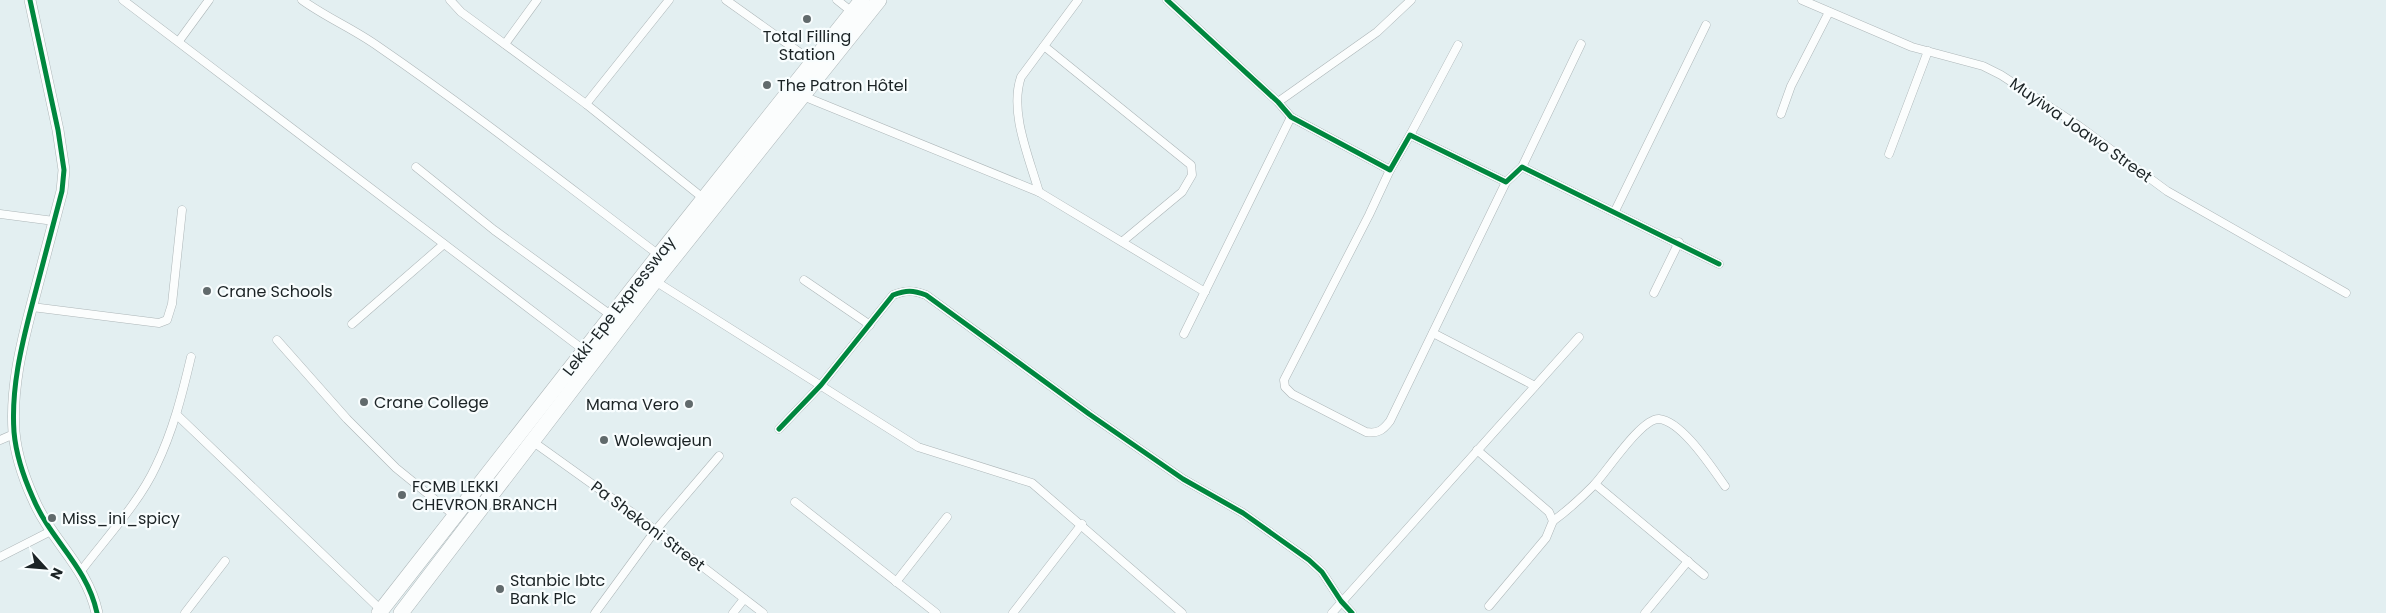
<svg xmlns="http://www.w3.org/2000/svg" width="2386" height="613" font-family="Poppins,sans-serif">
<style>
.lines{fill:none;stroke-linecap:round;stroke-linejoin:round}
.street-casing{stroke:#adb6b8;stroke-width:9}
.secondary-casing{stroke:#adb6b8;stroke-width:12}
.highway-casing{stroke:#adb6b8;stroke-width:16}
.street{stroke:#fbfdfd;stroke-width:8}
.secondary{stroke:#fbfdfd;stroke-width:11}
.highway{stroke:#fbfdfd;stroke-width:15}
.cycleway-casing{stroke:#f8fdfe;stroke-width:8}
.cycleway{stroke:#00873e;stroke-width:5}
.poi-dot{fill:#616a6c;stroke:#f8fdfe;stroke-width:2}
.labels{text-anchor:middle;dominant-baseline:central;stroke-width:4.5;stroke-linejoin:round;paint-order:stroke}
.poi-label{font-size:16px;fill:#1b2325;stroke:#f8fdfe;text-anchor:start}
.street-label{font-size:16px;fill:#1b2325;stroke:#f8fdfe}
</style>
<rect width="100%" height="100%" fill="#e3eff1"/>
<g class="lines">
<defs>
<g id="street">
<polyline points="123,0 585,351"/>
<path d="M302 0C327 18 354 29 379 47 475 113 566 185 659 255"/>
<polyline points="450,0 461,12 586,104 703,198"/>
<polyline points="726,0 813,62"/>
<polyline points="837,0 852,12"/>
<polyline points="1167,0 1278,102 1291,117 1390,170 1410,135 1506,182 1522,167 1719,264"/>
<polyline points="1802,0 1912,47 1983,66 2001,75 2079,126 2167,191 2346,293"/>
<polyline points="179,41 209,0"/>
<polyline points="505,44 537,0"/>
<polyline points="1044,46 1191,165 1192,175 1182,192 1123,241"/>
<polyline points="803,96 1039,192 1205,292"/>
<polyline points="1278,102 1377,32 1411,0"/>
<polyline points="586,104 669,0"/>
<polyline points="1781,114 1791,86 1829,12"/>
<polyline points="1410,135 1458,45"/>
<polyline points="1889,154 1928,51"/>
<polyline points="416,167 494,230 612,316"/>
<polyline points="1522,167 1581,44"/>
<path d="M1390 170 1369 215 1284 380 1285 387 1292 394 1366 432C1378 434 1383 430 1390 421L1506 182"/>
<path d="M1039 192C1029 157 1009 112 1021 77L1078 0"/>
<polyline points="1615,211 1706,25"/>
<polyline points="0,214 54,221"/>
<polyline points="804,280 870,325"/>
<polyline points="655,281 918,447 1032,483 1182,613"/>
<polyline points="1654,293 1679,242"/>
<polyline points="32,307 159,323 167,320 172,304 182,210"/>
<polyline points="352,324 444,244"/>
<polyline points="1433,333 1535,386"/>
<polyline points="1184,334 1291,117"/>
<polyline points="277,340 347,419 396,468 455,516"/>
<polyline points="177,415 381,610"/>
<path d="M779 429 821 385 893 295C906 290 913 290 926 295L1089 414 1183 479 1243 513 1309 560 1322 572 1341 601 1352 613"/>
<polyline points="0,440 14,434"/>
<polyline points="532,441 634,514 763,613"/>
<polyline points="1477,450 1549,512 1553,521 1546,538 1489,606"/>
<polyline points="1595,484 1704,575"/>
<polyline points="795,502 936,613"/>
<path d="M1553 521C1567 511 1580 499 1593 486 1606 473 1641 418 1659 419 1682 421 1712 468 1725 486"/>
<polyline points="0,557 51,531"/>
<path d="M81 571C105 539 139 503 156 466 173 431 182 395 191 357"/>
<polyline points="896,582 947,517"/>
<polyline points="185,613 225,561"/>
<polyline points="595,613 655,531 719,456"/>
<polyline points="733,613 744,599"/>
<polyline points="1013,613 1082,524"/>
<polyline points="1332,613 1579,337"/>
<polyline points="1645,613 1688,561"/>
</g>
<path id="secondary" d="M30 0 58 130 64 170 62 191C52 229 42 267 32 305 21 347 11 389 14 432 16 455 24 478 33 498 51 541 87 566 97 613"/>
<g id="highway">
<polyline points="379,613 659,255 862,0"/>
<polyline points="401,613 655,281 879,0"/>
</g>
</defs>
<use href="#street" class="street-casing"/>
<use href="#secondary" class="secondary-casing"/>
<use href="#highway" class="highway-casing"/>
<use href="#street" class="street"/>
<use href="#secondary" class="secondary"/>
<use href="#highway" class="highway"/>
<defs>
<g id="cycleway">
<path d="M30 0 58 130 64 170 62 191C52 229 42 267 32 305 21 347 11 389 14 432 16 455 24 478 33 498 51 541 87 566 97 613"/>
<polyline points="1167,0 1278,102 1291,117 1390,170 1410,135 1506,182 1522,167 1719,264"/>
<path d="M779 429 821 385 893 295C906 290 913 290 926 295L1089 414 1183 479 1243 513 1309 560 1322 572 1341 601 1352 613"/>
</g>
</defs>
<use href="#cycleway" class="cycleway-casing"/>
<use href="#cycleway" class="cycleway"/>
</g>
<g class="poi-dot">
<circle cx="807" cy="19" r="5"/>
<circle cx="767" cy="85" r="5"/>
<circle cx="207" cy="291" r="5"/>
<circle cx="364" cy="402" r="5"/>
<circle cx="689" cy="404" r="5"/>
<circle cx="604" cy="440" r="5"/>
<circle cx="402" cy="495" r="5"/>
<circle cx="52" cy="518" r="5"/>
<circle cx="500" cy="589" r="5"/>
</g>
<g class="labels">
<g class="poi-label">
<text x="807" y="36" text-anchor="middle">Total Filling<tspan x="807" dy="18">Station</tspan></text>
<text x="777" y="85">The Patron Hôtel</text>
<text x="217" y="291">Crane Schools</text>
<text x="374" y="402">Crane College</text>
<text x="679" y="404" text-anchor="end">Mama Vero</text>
<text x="614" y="440">Wolewajeun</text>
<text x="412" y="486">FCMB LEKKI<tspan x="412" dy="18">CHEVRON BRANCH</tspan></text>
<text x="62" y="518">Miss_ini_spicy</text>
<text x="510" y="580">Stanbic Ibtc<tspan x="510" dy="18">Bank Plc</tspan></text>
</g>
<g class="street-label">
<text transform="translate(2081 130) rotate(35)">Muyiwa Joawo Street</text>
<text transform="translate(619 306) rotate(-52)">Lekki-Epe Expressway</text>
<text transform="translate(648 526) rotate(37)">Pa Shekoni Street</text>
</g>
</g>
<g transform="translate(45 568) rotate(116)" stroke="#f8fdfe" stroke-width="4" paint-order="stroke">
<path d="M0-4L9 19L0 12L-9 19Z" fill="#1b2325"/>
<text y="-8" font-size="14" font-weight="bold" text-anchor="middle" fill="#1b2325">N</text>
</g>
</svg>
